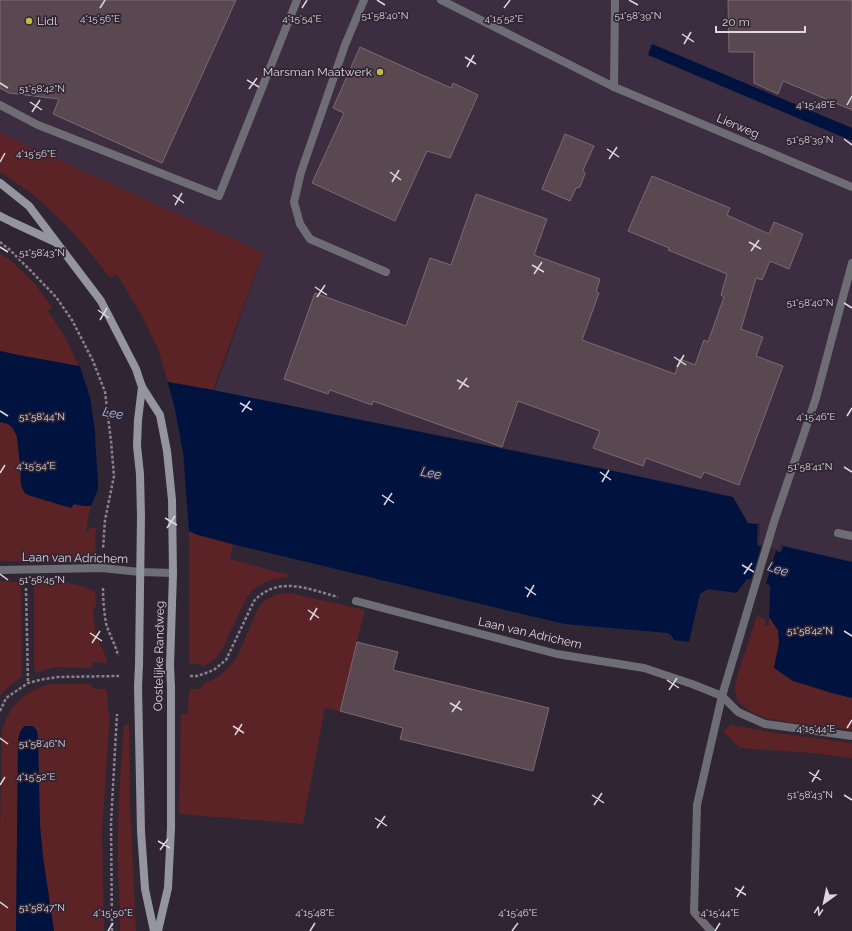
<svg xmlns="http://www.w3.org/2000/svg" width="852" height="931" font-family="Raleway,sans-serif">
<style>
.built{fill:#3c2d40}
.green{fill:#5b2326}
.water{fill:#00133e}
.pier{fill:#302533}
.building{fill:#5a4850;stroke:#7c6971}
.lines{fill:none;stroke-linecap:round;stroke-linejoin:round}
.path{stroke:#8a818d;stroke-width:2.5;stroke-dasharray:3 2;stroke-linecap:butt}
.service{stroke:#6e6d76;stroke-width:8}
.minor{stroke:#6e6d76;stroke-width:8}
.tertiary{stroke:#6e6d76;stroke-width:8}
.secondary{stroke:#9594a1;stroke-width:8}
.secondary-bridge{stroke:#9594a1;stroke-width:8}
.ticks{fill:none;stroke:#ded7e0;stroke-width:1.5}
.poi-dot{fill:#bfbe41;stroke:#302533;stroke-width:1.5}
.labels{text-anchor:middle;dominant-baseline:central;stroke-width:3.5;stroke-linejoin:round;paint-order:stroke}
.poi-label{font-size:12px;fill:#ded7e0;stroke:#302533;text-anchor:start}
.street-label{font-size:12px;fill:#ded7e0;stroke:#302533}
.water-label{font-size:13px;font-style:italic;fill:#a9c5f2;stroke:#302533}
.ticks-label{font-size:10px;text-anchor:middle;fill:#ded7e0;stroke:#302533;stroke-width:3.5;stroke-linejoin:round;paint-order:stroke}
</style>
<rect width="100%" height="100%" fill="#302533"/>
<polygon class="built" points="0,0 852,0 852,599 204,421 263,253 0,137"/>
<g class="green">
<path d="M0 133 263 253 213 390 168 382 158 349 141 314 117 275 110 278C80 237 44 198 0 172Z"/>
<polygon points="0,253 11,261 34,283 52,307 48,311 65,337 79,366 18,355 0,351"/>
<path d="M0 422 8 424 13 428 17 437 20 464 21 485 24 492 29 495 71 508 74 504 84 506H91L88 518 86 532H89V528H96L95 538 96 553C77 562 61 562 41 561 27 561 14 561 0 561Z"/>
<polygon points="189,531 198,535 233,544 230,559 289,575 287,578 274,579 263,583 253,590 246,598 222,650 215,659 203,667 201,664 189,664"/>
<polygon points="0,581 21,582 22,677 10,685 0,696"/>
<path d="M34 582H65L81 586 95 591 96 608H93C94 618 94 627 97 636 100 645 106 653 107 663L94 662 90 668 54 667 35 673 34 662Z"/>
<path d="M282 593 294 594 365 610 339 711 325 708 303 824 179 814 181 714H188L189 689H200L204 684 219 676 231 666 238 655 258 608C266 599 271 596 282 593Z"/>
<polygon points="757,616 765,619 765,626 769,626 769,617 770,618 778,630 779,643 774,668 832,693 852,698 852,730 788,722 766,718 751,712 743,706 737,700 735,690 737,676"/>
<path d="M50 684H89L94 689H107L108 713H110L102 831 104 931H54L43 857 40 826 38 739 20 731 18 741 16 931H0V829L2 730C7 714 16 699 32 691 37 688 44 686 50 684Z"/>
<path d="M124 725H129L130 803 136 931H120C120 898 117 865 118 833 118 797 122 761 124 725Z"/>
<polygon points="731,725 777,733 852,743 852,758 811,753 740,748 723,731"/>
</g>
<g class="water">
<polygon points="652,44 852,128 852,141 648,55"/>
<polygon points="0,351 18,355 213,390 614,471 733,497 748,523 758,524 757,545 781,552 783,546 852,562 852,698 832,693 793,681 774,668 779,643 778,630 769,617 770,586 747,579 737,593 708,589 700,594 689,642 674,640 671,635 668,633 564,624 240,546 198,535 189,531 183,450 95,436 98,482 98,489 91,506 84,506 74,504 71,508 28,495 24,492 21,485 20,464 17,437 13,428 8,424 0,422"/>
<path d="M25 726H33L37 731 38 739 40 826 43 857 54 931H16L18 741C19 735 20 729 25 726Z"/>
</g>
<g class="pier">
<polygon points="79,364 167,380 175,409 183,453 182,453 182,452 96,438 90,397"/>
<polygon points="758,522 760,524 759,544 779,550 781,544 783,544 781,552 776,551 766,584 770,585 769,620 767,617 768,587 747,581 738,595 735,595 747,579 751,579 761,547 757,545"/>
</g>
<g class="building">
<polygon points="0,0 236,0 162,163 53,114 59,99 9,93 0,88"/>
<polygon points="728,0 852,0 852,110 783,81 778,94 754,83 754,52 729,52"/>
<polygon points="360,47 451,88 453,83 478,95 450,158 427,151 395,221 312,183 344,113 333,108"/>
<polygon points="565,134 594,146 583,170 585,174 580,187 576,188 570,201 542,189"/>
<polygon points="652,176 730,208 727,215 769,234 774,222 803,234 789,269 770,261 762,280 756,278 741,329 763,337 756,356 783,366 739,485 704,472 701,478 646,458 643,466 593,448 600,431 518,401 502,447 373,401 372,405 330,390 328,394 284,379 315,293 406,326 430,258 451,265 476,194 547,219 534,255 600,279 596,292 599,293 582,340 675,374 680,359 695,365 704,340 708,342 724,297 721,295 727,274 668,250 669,248 628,231"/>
<polygon points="357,642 398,652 393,670 549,708 533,771 400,739 403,728 340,711"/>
</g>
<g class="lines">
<g class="path">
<polyline points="0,242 10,250 30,270 56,297 72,320 93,361 105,392 111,441 114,476 105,520 103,549"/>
<polyline points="26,588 28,683"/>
<path d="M103 588C103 599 104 611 106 623 109 635 116 645 118 656"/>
<path d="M190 676H197L209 672 215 669 226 660 254 601C278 575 308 589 338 597"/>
<polyline points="0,711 6,698 28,683 44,679 58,677 119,676"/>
<polyline points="112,931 111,823 117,714"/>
</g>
<g class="service">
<polyline points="364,0 345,45 301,172 294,202 300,224 310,239 386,272"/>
<polyline points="614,87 615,0"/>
<polyline points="0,105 38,125 219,196 297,0"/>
<polyline points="838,533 852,536"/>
</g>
<g class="minor">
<polyline points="0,570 102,568 140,572 173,573"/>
<polyline points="356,601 557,654 644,668 692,684 722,696 738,712 765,724 852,736"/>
<polyline points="711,931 694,912 697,805 722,696 774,522 816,398 852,263"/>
</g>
<polyline class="tertiary" points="441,0 614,87 852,187"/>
<g class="secondary">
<polyline points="0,183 29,206 101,301 136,369 142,387 160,415 167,451 172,500 173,573 170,666"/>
<polyline points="0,216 12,222 55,242"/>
<polyline points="139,665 141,516 140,474 137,446 138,420 142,387"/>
<polyline points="138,686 141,831 145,889 154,931"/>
<polyline points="158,931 168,888 171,828 171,687"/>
</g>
<g class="secondary-bridge">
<polyline points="170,666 171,687"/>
<polyline points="138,686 139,665"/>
</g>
</g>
<path class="ticks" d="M377 0 385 5M629 0 638 5M100 8 105 0M302 8 307 0M504 8 510 0M682 34 694 42M684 44 691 32M465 57 476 64M467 67 474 55M247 80 259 87M0 83 8 88M249 89 257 78M30 102 42 110M847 105 852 96M32 112 40 100M844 139 852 145M607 149 619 157M609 159 617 147M0 162 5 153M390 172 401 180M392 182 399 170M173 195 184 203M175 205 182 193M749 242 761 249M0 247 8 252M751 251 759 240M532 265 544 272M534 274 542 262M315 287 327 295M317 297 325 285M844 303 852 308M98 310 109 318M100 320 107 308M674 357 686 365M677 367 684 355M457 380 469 387M459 389 467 378M240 403 252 410M0 411 8 416M242 412 250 401M847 416 852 408M844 467 852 472M600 472 611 480M0 473 5 465M602 482 609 470M382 495 394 503M384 505 392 493M165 518 177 525M167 528 175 516M742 565 754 572M0 574 8 580M744 574 752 563M525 587 536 595M527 597 534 585M308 610 319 618M310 620 317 608M844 631 852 636M90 633 102 641M92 643 100 631M667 680 679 688M669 690 677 678M450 703 462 710M452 712 460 701M233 726 244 733M847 728 852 720M235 735 242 724M0 738 8 744M809 772 821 780M812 782 819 770M0 785 5 777M592 795 604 803M844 795 852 800M594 805 602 793M375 818 387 826M377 828 385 816M158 841 170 848M160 850 168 839M735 888 746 895M737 897 744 886M0 902 8 908M108 931 113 923M310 931 315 923M512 931 518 923M715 931 720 923"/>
<g class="poi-dot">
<circle cx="29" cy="21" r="4"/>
<circle cx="380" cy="72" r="4"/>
</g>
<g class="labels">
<g class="poi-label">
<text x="37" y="21">Lidl</text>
<text x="372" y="72" text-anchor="end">Marsman Maatwerk</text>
</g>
<g class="street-label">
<text transform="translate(738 126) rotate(23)">Lierweg</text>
<text transform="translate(75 558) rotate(1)">Laan van Adrichem</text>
<text transform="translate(530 633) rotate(13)">Laan van Adrichem</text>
<text transform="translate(159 656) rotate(-89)">Oostelijke Randweg</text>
</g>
<g class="water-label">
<text transform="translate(113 413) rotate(11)">Lee</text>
<text transform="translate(431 473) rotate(11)">Lee</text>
<text transform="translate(778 569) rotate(18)">Lee</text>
</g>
</g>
<g class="ticks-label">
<text x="385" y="19">51°58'40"N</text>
<text x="638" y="19">51°58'39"N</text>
<text x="504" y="22">4°15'52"E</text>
<text x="100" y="22">4°15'56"E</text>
<text x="302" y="22">4°15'54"E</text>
<text x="42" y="92">51°58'42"N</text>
<text x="816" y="108">4°15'48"E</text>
<text x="810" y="143">51°58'39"N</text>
<text x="36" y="157">4°15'56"E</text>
<text x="42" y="256">51°58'43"N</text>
<text x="810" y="306">51°58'40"N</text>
<text x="42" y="420">51°58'44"N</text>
<text x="816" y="420">4°15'46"E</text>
<text x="36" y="469">4°15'54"E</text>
<text x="810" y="470">51°58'41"N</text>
<text x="42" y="583">51°58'45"N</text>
<text x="810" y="634">51°58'42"N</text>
<text x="816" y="732">4°15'44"E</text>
<text x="42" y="747">51°58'46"N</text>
<text x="36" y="780">4°15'52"E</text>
<text x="810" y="798">51°58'43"N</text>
<text x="42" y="911">51°58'47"N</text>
<text x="113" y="916">4°15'50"E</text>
<text x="315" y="916">4°15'48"E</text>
<text x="518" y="916">4°15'46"E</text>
<text x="720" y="916">4°15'44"E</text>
</g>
<g transform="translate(824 903) rotate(213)" stroke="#302533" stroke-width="3" paint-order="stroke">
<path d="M0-3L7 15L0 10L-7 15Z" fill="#ded7e0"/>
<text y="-6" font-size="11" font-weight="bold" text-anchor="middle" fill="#ded7e0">N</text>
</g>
<path d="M716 26v6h89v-6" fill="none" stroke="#ded7e0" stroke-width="2"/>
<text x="722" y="26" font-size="12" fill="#ded7e0" stroke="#302533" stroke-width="3" paint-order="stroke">20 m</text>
</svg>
